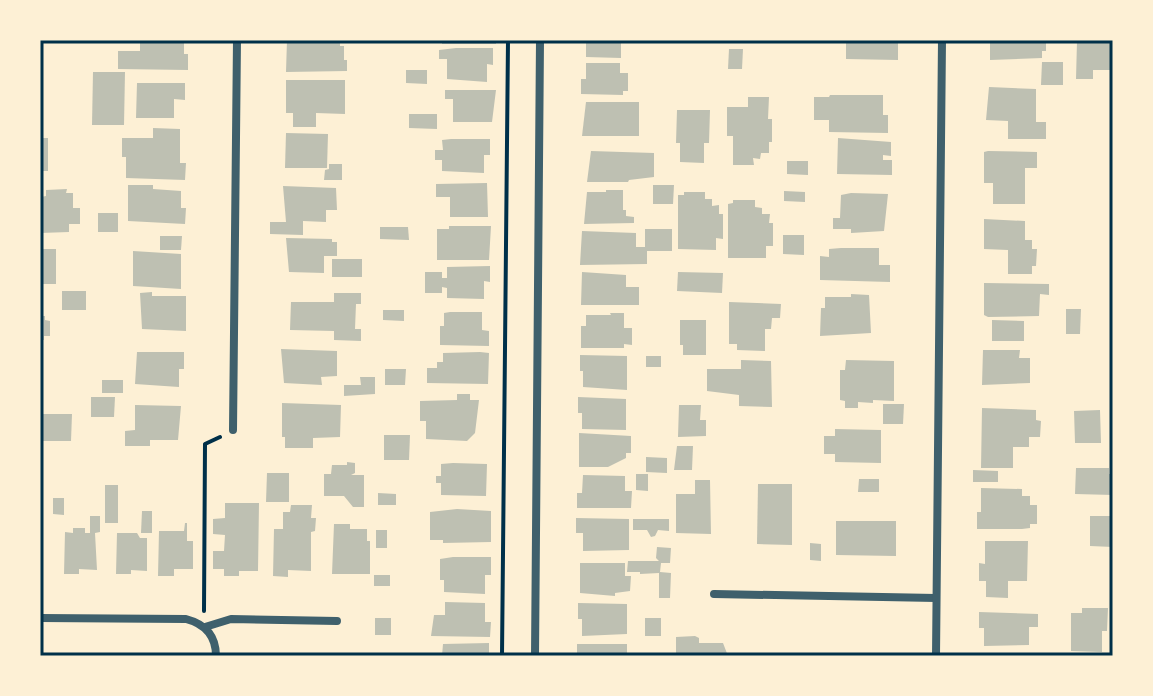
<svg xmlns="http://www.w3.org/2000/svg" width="1153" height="696" font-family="Mulish,sans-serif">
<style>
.building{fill:#bec0b2}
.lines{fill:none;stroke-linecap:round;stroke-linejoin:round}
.path{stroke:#003049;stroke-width:4}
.minor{stroke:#3f606c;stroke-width:8}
.neatline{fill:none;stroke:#003049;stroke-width:3}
</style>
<rect width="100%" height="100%" fill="#fdf0d5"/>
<g class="building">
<polygon points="140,40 184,40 184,54 188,54 188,70 118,69 118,51 140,51"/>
<polygon points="287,40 340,40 340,46 344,46 344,60 347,60 347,71 286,72"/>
<rect x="442" y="40" width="54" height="4"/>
<polygon points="586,40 621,40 621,58 586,57"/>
<polygon points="846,40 898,40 898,60 846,59"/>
<polygon points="990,40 1046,40 1046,51 1042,51 1042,58 990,60"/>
<polygon points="1077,41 1113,41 1113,70 1093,70 1093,79 1076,79"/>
<polygon points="456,48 493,48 493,65 487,64 487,82 447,79 447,59 439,59 439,50"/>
<polygon points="729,49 743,49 742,69 728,69"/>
<polygon points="1042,62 1063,62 1063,85 1041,85"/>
<polygon points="586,63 620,63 620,73 628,73 628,91 623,91 623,95 581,94 581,79 586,79"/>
<polygon points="406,70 427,70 427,84 406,83"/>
<polygon points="93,72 125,72 124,125 92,125"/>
<polygon points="286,80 345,80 345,114 316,113 316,127 293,127 293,113 286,113"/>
<polygon points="137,83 185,83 185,100 174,99 174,118 136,118"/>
<polygon points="989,87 1036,89 1036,122 1046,122 1046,139 1008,139 1008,121 986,120"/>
<polygon points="445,90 496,90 492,122 453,122 453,99 445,99"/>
<polygon points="830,95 883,95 883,115 888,115 888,133 829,132 829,120 814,120 814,97 829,97"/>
<polygon points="748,97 769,97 768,119 772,119 772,142 769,142 769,153 761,153 760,159 753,158 754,165 733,165 733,136 727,136 727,107 748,107"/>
<polygon points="586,102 639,102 639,136 582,136"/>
<polygon points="677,110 710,110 709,143 704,143 704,163 680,162 680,143 676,143"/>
<polygon points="409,114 437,114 437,129 409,128"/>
<polygon points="153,128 180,129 180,163 186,163 185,180 126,178 126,157 122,157 122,138 153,138"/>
<polygon points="286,133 328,134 327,168 285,168"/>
<rect x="40" y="138" width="8" height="33"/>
<polygon points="838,138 891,142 891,156 883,155 883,160 892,160 892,175 837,174"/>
<polygon points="451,139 490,139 490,155 484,155 484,173 442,171 442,160 435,160 435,150 443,150 442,140"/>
<polygon points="591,151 654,153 654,177 629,180 628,182 587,182"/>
<polygon points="988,151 1037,152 1037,168 1025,168 1025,204 993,204 993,183 984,183 984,152"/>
<polygon points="787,161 808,161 808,175 787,174"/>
<polygon points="329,164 342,164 342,180 324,180 325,170 329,169"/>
<polygon points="487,183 488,217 450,217 450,197 436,197 436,184"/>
<polygon points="128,185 153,185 153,189 181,191 181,208 186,208 185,224 128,221"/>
<polygon points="653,185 674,185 673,204 653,204"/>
<polygon points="283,186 336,188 337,210 326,210 326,222 303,221 303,235 270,234 270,222 286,222"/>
<polygon points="67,189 66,193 73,193 73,208 80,208 80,224 69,224 69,232 40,233 41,197 46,196 46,190"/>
<polygon points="606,190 623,190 623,210 626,210 626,216 634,217 634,223 584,224 587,192 606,192"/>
<polygon points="784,191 805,192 805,202 784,201"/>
<polygon points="684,192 705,192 705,199 712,199 712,206 719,205 719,214 723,214 723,239 716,238 716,250 678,249 678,195 684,195"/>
<polygon points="851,193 888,194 884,231 851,233 851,229 833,229 833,218 840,218 841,195"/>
<polygon points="733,200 755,200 755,207 762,208 762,214 770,214 769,223 773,223 773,246 766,246 766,258 728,258 728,204 733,203"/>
<rect x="98" y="213" width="20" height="19"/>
<polygon points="984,219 1025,221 1025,240 1032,240 1032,249 1037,249 1036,266 1032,266 1032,274 1008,274 1008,250 984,249"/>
<polygon points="449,226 491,226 489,260 437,260 437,229 449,229"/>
<polygon points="380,227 408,227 409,240 380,239"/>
<polygon points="645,229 672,229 672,251 647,251 647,264 580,265 582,231 636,233 636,247 645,247"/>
<polygon points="783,235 804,235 804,255 783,254"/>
<polygon points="160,236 182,236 181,250 160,250"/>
<polygon points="286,238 332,239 332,242 337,242 337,256 324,256 324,273 289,272"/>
<polygon points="841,248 879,248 879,265 890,265 890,282 820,280 820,256 829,257 829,249"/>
<rect x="40" y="249" width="16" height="35"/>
<polygon points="133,251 181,254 181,289 133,286"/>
<rect x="332" y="259" width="30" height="18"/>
<polygon points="490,266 490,282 484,281 484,299 447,298 447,288 442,287 442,293 425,293 425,272 442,272 442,278 447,278 447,267"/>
<polygon points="582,272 626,275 626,287 639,287 639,305 581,305"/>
<polygon points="678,272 723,273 722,293 677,291"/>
<polygon points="984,283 1049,284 1049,295 1040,294 1039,316 988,317 984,315"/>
<rect x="62" y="291" width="24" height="19"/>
<polygon points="152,292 152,296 186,296 186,331 142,329 140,293"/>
<polygon points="334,293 361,293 361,304 356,304 355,329 361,329 361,341 334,340 334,331 290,330 291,302 334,302"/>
<polygon points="851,294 869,295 871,333 820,336 821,308 825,308 825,297 851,297"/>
<polygon points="729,302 781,304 780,318 772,318 771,329 765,329 765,351 737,350 737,344 729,344"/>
<polygon points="1066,309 1081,309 1080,334 1066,334"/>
<polygon points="383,310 404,310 404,321 383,320"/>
<polygon points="450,312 482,312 482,330 489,331 489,346 440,345 440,326 444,326 444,313"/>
<polygon points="610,313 624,313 624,328 632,328 632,345 624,344 624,348 581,348 581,326 586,326 586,315 611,315"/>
<polygon points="40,316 45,316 45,320 50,321 50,336 44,336 44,340 40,340"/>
<polygon points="680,320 706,320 706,355 683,355 683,345 680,345"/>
<polygon points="992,320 1024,321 1024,341 992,341"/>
<polygon points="281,349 337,351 337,376 321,377 322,385 284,383"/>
<polygon points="983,350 1020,350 1019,358 1030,358 1030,383 982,385"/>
<polygon points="137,352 184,352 184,369 179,369 179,387 135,384"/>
<polygon points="480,352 489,353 488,384 427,383 427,368 437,368 437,362 443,362 443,353"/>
<polygon points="580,355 627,356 627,390 583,387 583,371 580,371"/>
<rect x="646" y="356" width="15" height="11"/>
<polygon points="741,360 771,361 772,407 739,406 739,395 707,391 707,369 741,369"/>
<polygon points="846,360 894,361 894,401 873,400 873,403 858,402 858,408 845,408 845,401 840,400 840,370 845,370"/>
<polygon points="385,369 406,369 405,385 385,385"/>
<polygon points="360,377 375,377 375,394 344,396 344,385 361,385"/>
<rect x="102" y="380" width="21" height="13"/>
<polygon points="457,394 470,394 470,400 479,400 475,433 467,441 426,439 426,421 420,421 420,401 457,400"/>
<polygon points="91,397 115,397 114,417 91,417"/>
<polygon points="578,397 626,399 626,430 582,429 582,413 578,413"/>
<polygon points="282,403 341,405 340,437 313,438 313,448 285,448 285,437 282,437"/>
<polygon points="883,404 904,404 903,424 883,424"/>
<polygon points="135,405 181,406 178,440 150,440 150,446 125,446 125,431 135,430"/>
<polygon points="679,405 701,405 700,420 706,420 706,436 678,437"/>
<polygon points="982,408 1036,410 1036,420 1041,421 1040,437 1029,437 1029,447 1013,447 1013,468 981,468"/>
<polygon points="1100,410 1101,443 1075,443 1074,411"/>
<polygon points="40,414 72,414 71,441 40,441"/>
<polygon points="835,429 881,430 881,463 835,462 835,454 824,454 824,436 835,436"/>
<polygon points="579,433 631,436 631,453 626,453 626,458 608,467 579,467"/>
<polygon points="384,435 410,435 409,460 384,460"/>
<polygon points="677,446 693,446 692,470 674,470"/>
<polygon points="646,457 667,458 667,473 646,472"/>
<polygon points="347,462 355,463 355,473 351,475 364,475 364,507 353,507 344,496 324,496 324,474 331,474 332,465 347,465"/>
<polygon points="453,463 487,464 486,496 441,495 441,483 436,483 436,476 441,476 441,464"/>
<polygon points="1076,468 1109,468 1109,474 1113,474 1113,495 1075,494"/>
<polygon points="973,470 998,471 998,482 973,482"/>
<polygon points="267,473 289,473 289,502 266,502"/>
<polygon points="636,474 648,474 648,491 636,490"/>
<polygon points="583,475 625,476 625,491 632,491 631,508 577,508 577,493 582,493"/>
<polygon points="859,479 879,479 879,492 858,492"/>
<polygon points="695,480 710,480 711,534 676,533 676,494 695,494"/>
<polygon points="758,484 792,484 792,545 757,544"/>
<rect x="105" y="485" width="13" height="38"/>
<polygon points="981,488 1022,489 1022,496 1030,496 1030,505 1037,505 1037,524 1030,524 1030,528 1022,529 977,529 977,512 981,512"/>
<polygon points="378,493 396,494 396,505 378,505"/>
<polygon points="53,498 64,498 64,515 53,514"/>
<polygon points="225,503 259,503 258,571 239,571 239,576 224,576 224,569 213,569 213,551 224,551 225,535 213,534 213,519 225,518"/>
<polygon points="291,505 312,505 311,518 316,518 315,531 311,532 311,571 288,570 288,577 273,576 274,529 283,529 283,512 290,512"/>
<polygon points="457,509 491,511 491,542 443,543 443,540 430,540 430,512"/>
<polygon points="142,511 152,511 152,533 141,533"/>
<polygon points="90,516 100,516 100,532 95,533 97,570 79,569 79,574 64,574 65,532 73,533 73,528 85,528 85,533 90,533"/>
<polygon points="1090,516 1113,516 1113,547 1090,546"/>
<polygon points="576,518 629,519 629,550 583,551 583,533 576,533"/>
<polygon points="633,519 669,519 669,531 658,530 655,536 651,537 647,530 633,530"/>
<polygon points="836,521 896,521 896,556 836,555"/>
<polygon points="185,523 187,523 187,541 193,541 193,569 174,569 174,576 158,576 159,531 184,531"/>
<polygon points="334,524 350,524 350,529 367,529 367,541 370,541 370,574 332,574"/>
<rect x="376" y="530" width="11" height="18"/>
<polygon points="117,533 137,533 140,538 147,538 147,571 131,570 131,574 116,574"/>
<polygon points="985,541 1028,541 1027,581 1008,581 1008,598 986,597 986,581 979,581 979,563 985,564"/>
<polygon points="810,543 821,544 821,561 810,560"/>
<polygon points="657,547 671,548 670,563 661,563 660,572 671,573 670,598 659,598 659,573 640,574 640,572 627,572 628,561 659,561 656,558"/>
<polygon points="453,557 491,557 491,575 485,575 485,594 444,592 444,580 440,580 440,559"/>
<polygon points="580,563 625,563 625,576 631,576 630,591 615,593 615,596 580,593"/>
<rect x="374" y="575" width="16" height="11"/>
<polygon points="445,602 485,603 485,622 491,622 490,637 431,636 434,615 445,615"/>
<polygon points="578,603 627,604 627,634 582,636 582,619 578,619"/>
<polygon points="1082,608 1108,608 1107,631 1102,631 1102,652 1071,651 1071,613 1082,613"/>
<polygon points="979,612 1038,614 1038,627 1029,627 1029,645 984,646 984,628 979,628"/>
<rect x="375" y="618" width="16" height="17"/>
<rect x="645" y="618" width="16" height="18"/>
<polygon points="695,636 699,638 699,643 723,643 728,656 676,656 676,637"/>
<polygon points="489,643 489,656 442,656 443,644"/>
<rect x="577" y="644" width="50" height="12"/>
</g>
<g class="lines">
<g class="path">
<polyline points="204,611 205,444 220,437"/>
<polyline points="502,656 508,40"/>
</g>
<g class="minor">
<polyline points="233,430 237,40"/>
<polyline points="714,594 936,598"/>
<path d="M40 618 186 619C205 624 216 636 216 656"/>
<polyline points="205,627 231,619 337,621"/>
<polyline points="535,656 540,40"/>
<polyline points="936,656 942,40"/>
</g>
</g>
<rect width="1153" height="696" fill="none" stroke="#fdf0d5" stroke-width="84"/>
<rect x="42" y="42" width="1069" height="612" class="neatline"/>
</svg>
